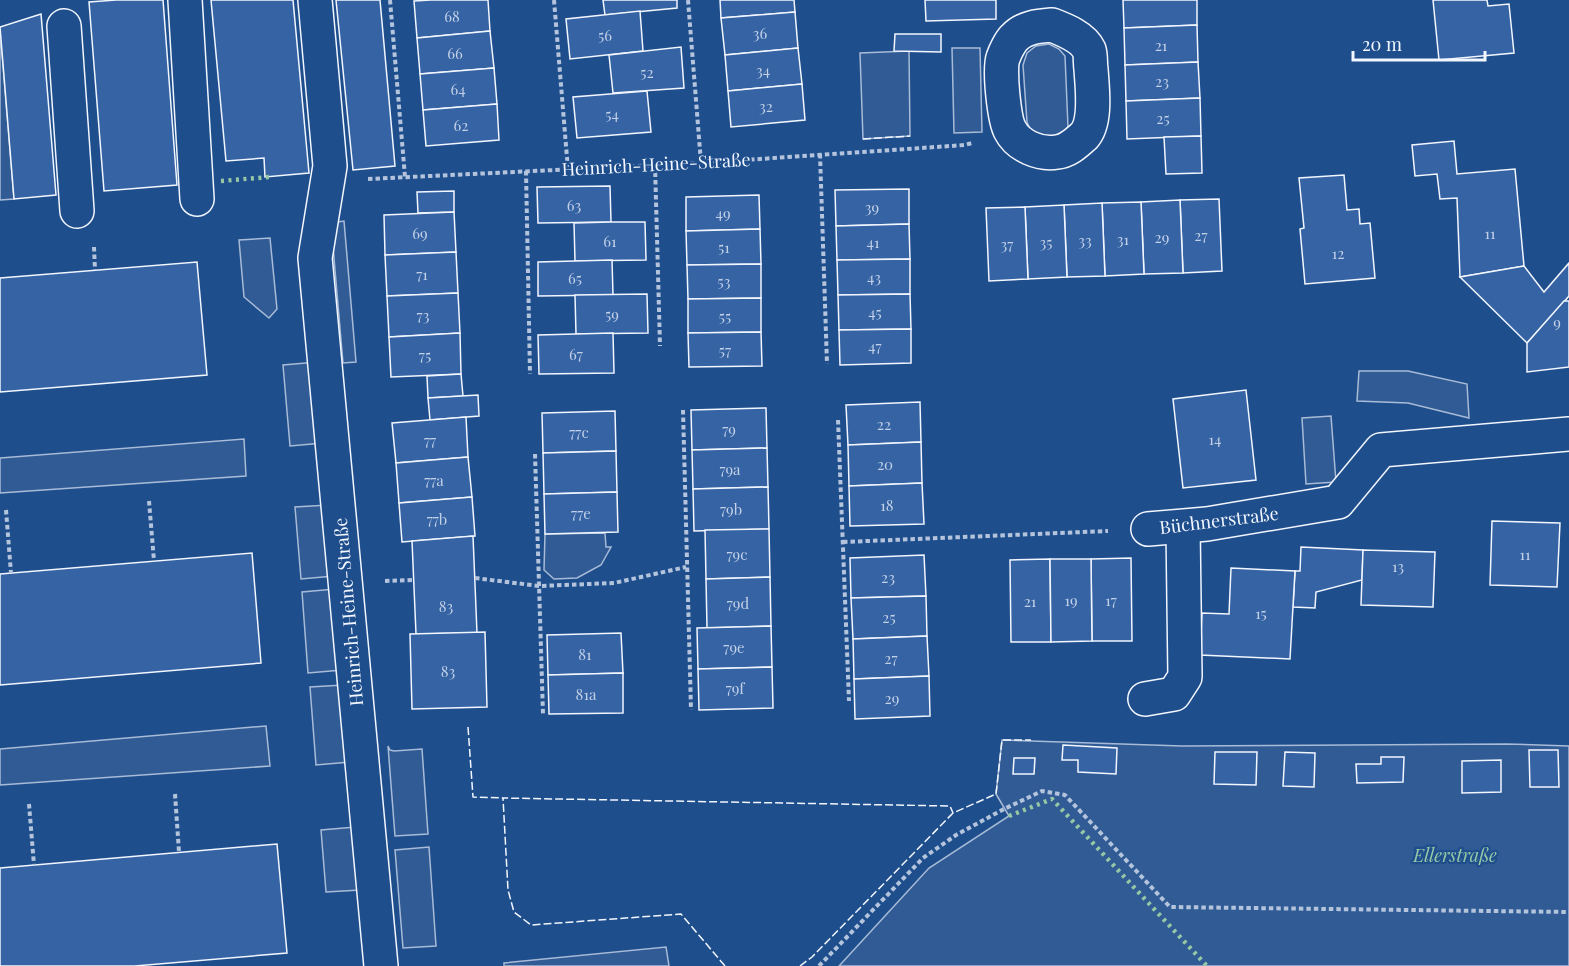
<svg xmlns="http://www.w3.org/2000/svg" width="1569" height="966" font-family="'Playfair Display',serif">
<style>
.built{fill:#305b95;stroke:#a8bbd7;stroke-width:1.5}
.building{fill:#3563a3;stroke:#f2f6ff;stroke-width:1.5}
.lines{fill:none;stroke-linecap:round;stroke-linejoin:round}
.minor-casing{stroke:#f2f6ff;stroke-width:36}
.path{stroke:#b3c4dc;stroke-width:4;stroke-dasharray:4.5 3;stroke-linecap:butt}
.minor{stroke:#1f4e8c;stroke-width:33}
.hedge{stroke:#97c8a6;stroke-width:4.5;stroke-dasharray:3 4.5;stroke-linecap:butt}
.fence{stroke:#f2f6ff;stroke-width:1.5;stroke-dasharray:8 3;stroke-linecap:butt}
.labels{text-anchor:middle;dominant-baseline:central;stroke-width:4.5;stroke-linejoin:round;paint-order:stroke}
.number-label{font-size:15px;fill:#c3d1e8}
.street-label{font-size:18px;fill:#f2f6ff;stroke:#1f4e8c}
.park-label{font-size:18px;font-style:italic;fill:#97c8a6;stroke:#1f4e8c}
</style>
<rect width="100%" height="100%" fill="#1f4e8c"/>
<g class="built">
<polygon points="0,29 14,199 0,200"/>
<polygon points="1049,44 1059,49 1065,56 1068,127 1060,136 1044,139 1031,131 1027,122 1023,65 1027,53 1036,46"/>
<polygon points="952,48 980,48 982,132 954,133"/>
<polygon points="909,51 910,136 863,139 860,53"/>
<polygon points="344,221 356,362 343,363 331,223"/>
<polygon points="270,238 277,309 269,318 244,297 239,240"/>
<polygon points="317,362 323,443 290,446 283,365"/>
<polygon points="1359,371 1408,371 1467,384 1469,418 1408,403 1357,401"/>
<polygon points="1331,416 1336,482 1306,484 1302,418"/>
<polygon points="244,439 246,476 0,493 0,458"/>
<polygon points="328,505 334,576 301,579 295,507"/>
<polygon points="605,533 606,547 611,547 601,565 577,578 554,579 544,570 545,534"/>
<polygon points="335,589 342,670 308,673 302,592"/>
<polygon points="343,685 350,762 316,765 310,687"/>
<polygon points="266,726 270,766 0,785 0,749"/>
<polygon points="1002,740 1182,746 1507,744 1569,746 1569,966 839,966 929,868 1009,816 996,794"/>
<polygon points="388,746 390,750 394,751 422,749 428,834 395,836"/>
<polygon points="355,827 360,890 326,892 321,830"/>
<polygon points="429,847 436,946 403,948 395,850"/>
<polygon points="666,947 669,966 504,966 504,963"/>
</g>
<g class="building">
<polygon points="116,0 163,0 177,185 104,191 89,2"/>
<polygon points="211,0 293,0 309,173 265,177 264,158 226,161"/>
<polygon points="336,0 380,0 395,166 353,170"/>
<polygon points="431,0 488,0 490,31 417,38 414,1"/>
<polygon points="603,0 677,0 677,8 605,15"/>
<polygon points="720,0 794,0 795,12 721,18"/>
<polygon points="925,0 996,0 996,19 926,21"/>
<polygon points="1123,0 1197,0 1197,25 1124,28"/>
<polygon points="1433,0 1487,0 1488,6 1509,4 1514,53 1439,60"/>
<polygon points="640,11 643,51 570,59 566,19"/>
<polygon points="795,12 798,48 725,55 721,18"/>
<polygon points="41,14 56,195 14,199 0,27"/>
<polygon points="1197,25 1198,62 1125,65 1124,28"/>
<polygon points="490,31 494,68 420,74 417,38"/>
<polygon points="895,34 941,34 941,52 894,51"/>
<polygon points="681,47 684,88 613,93 609,55"/>
<polygon points="798,48 802,84 728,91 725,55"/>
<polygon points="1198,62 1200,98 1126,101 1125,65"/>
<polygon points="494,68 497,104 423,110 420,74"/>
<polygon points="802,84 805,120 731,127 728,91"/>
<polygon points="647,91 651,132 577,138 573,97"/>
<polygon points="1200,98 1201,136 1127,139 1126,101"/>
<polygon points="497,104 499,140 426,146 423,110"/>
<polygon points="1201,136 1202,173 1166,174 1164,137"/>
<polygon points="1454,141 1457,174 1515,169 1524,266 1460,277 1457,198 1440,199 1437,174 1415,176 1412,145"/>
<polygon points="1344,175 1347,210 1359,209 1360,224 1370,223 1375,278 1305,284 1300,229 1304,228 1299,178"/>
<polygon points="610,186 611,222 538,223 537,187"/>
<polygon points="909,189 909,224 836,226 835,190"/>
<polygon points="454,191 454,212 418,213 417,192"/>
<polygon points="759,195 760,229 686,231 686,197"/>
<polygon points="1219,199 1222,271 1183,273 1180,200"/>
<polygon points="1180,200 1183,273 1144,274 1141,202"/>
<polygon points="1141,202 1144,274 1105,276 1102,203"/>
<polygon points="1102,203 1105,276 1067,277 1064,205"/>
<polygon points="1064,205 1067,277 1028,279 1025,207"/>
<polygon points="1025,207 1028,279 989,281 986,208"/>
<polygon points="454,212 456,252 385,255 384,215"/>
<polygon points="611,222 645,222 646,260 575,261 574,223"/>
<polygon points="909,224 910,259 837,260 836,226"/>
<polygon points="760,229 761,264 687,265 686,231"/>
<polygon points="456,252 458,293 387,296 385,255"/>
<polygon points="910,259 910,294 838,295 837,260"/>
<polygon points="612,260 613,295 538,296 538,262"/>
<polygon points="197,262 207,375 0,392 0,278"/>
<polygon points="1569,263 1569,296 1527,343 1460,277 1524,266 1544,292"/>
<polygon points="761,264 761,298 688,299 687,265"/>
<polygon points="458,293 460,333 389,337 387,296"/>
<polygon points="647,294 648,333 576,334 575,295"/>
<polygon points="910,294 911,329 839,330 838,295"/>
<polygon points="761,298 761,332 688,333 688,299"/>
<polygon points="1564,301 1569,301 1569,367 1527,372 1527,343"/>
<polygon points="911,329 911,363 840,365 839,330"/>
<polygon points="761,332 762,366 689,367 688,333"/>
<polygon points="460,333 461,374 391,377 389,337"/>
<polygon points="613,333 614,373 539,374 538,335"/>
<polygon points="461,374 463,396 428,398 427,376"/>
<polygon points="1246,390 1256,480 1183,488 1173,399"/>
<polygon points="478,395 479,416 430,420 428,398"/>
<polygon points="920,402 921,442 848,445 846,405"/>
<polygon points="766,408 767,448 692,450 691,410"/>
<polygon points="615,411 616,451 543,453 542,413"/>
<polygon points="466,417 468,457 396,463 392,423"/>
<polygon points="921,442 922,483 849,486 848,445"/>
<polygon points="767,448 768,487 693,489 692,450"/>
<polygon points="616,451 617,492 544,494 543,453"/>
<polygon points="468,457 472,497 399,503 396,463"/>
<polygon points="922,483 924,524 850,526 849,486"/>
<polygon points="768,487 769,529 694,531 693,489"/>
<polygon points="617,492 618,532 545,534 544,494"/>
<polygon points="472,497 475,536 402,542 399,503"/>
<polygon points="1492,521 1560,523 1557,587 1490,585"/>
<polygon points="769,529 770,577 706,579 705,530"/>
<polygon points="473,536 477,633 416,634 412,541"/>
<polygon points="1301,547 1363,550 1362,580 1316,592 1315,608 1293,607 1295,571 1300,571"/>
<polygon points="1363,550 1435,552 1433,607 1361,605"/>
<polygon points="252,553 261,663 0,685 0,574"/>
<polygon points="924,555 926,596 851,598 850,558"/>
<polygon points="1131,558 1132,641 1092,641 1091,559"/>
<polygon points="1050,559 1051,642 1011,642 1010,560"/>
<polygon points="1050,559 1091,559 1092,641 1051,642"/>
<polygon points="1231,568 1295,571 1290,659 1200,655 1202,613 1229,614"/>
<polygon points="770,577 771,626 707,628 706,579"/>
<polygon points="926,596 927,636 853,639 851,598"/>
<polygon points="771,626 772,667 698,669 697,628"/>
<polygon points="485,632 487,707 412,709 410,634"/>
<polygon points="621,633 623,673 548,675 547,635"/>
<polygon points="927,636 929,676 854,679 853,639"/>
<polygon points="772,667 773,708 699,710 698,669"/>
<polygon points="623,673 623,713 549,714 548,675"/>
<polygon points="929,676 930,716 855,719 854,679"/>
<polygon points="1063,745 1117,748 1116,774 1078,772 1078,760 1062,760"/>
<polygon points="1529,750 1558,750 1559,787 1530,787"/>
<polygon points="1215,752 1257,752 1256,785 1214,784"/>
<polygon points="1285,752 1315,753 1314,787 1283,786"/>
<polygon points="1381,757 1404,757 1403,782 1357,783 1356,764 1381,764"/>
<polygon points="1014,758 1035,758 1034,774 1013,774"/>
<polygon points="1501,760 1501,792 1462,793 1462,761"/>
<polygon points="277,844 287,953 135,966 0,966 0,868"/>
</g>
<g class="lines">
<defs>
<g id="minor">
<polyline points="185,0 197,199"/>
<polyline points="315,0 330,166 315,258 381,966"/>
<path d="M1052 25C1065 30 1083 37 1089 50 1091 55 1090 64 1091 69 1092 86 1097 122 1084 136 1076 143 1068 151 1057 152 1040 155 1018 146 1010 130 1004 119 999 69 1003 58 1005 52 1010 42 1014 38 1024 27 1039 26 1052 25Z"/>
<polyline points="64,26 77,211"/>
<polyline points="1148,529 1207,524 1338,502 1381,450 1569,434"/>
<polyline points="1145,699 1174,694 1185,677 1183,527"/>
</g>
</defs>
<use href="#minor" class="minor-casing"/>
<g class="path">
<polyline points="390,0 405,177"/>
<polyline points="554,0 568,170"/>
<polyline points="688,0 701,163"/>
<polyline points="820,154 827,364"/>
<polyline points="655,165 660,346"/>
<polyline points="526,171 530,374"/>
<polyline points="368,179 701,163 965,145 972,143"/>
<polyline points="94,247 95,270"/>
<polyline points="683,410 691,710"/>
<polyline points="838,420 849,701"/>
<polyline points="535,454 543,714"/>
<polyline points="149,501 154,561"/>
<polyline points="6,510 11,573"/>
<polyline points="843,542 1108,531"/>
<polyline points="475,578 539,586 614,583 686,567"/>
<polyline points="385,581 414,580"/>
<polyline points="175,794 179,852"/>
<polyline points="29,804 34,865"/>
<polyline points="819,966 923,858 956,835 1004,809 1042,791 1065,795 1170,907 1569,912"/>
</g>
<use href="#minor" class="minor"/>
<g class="hedge">
<polyline points="221,181 269,177"/>
<polyline points="1009,816 1052,799 1207,966"/>
</g>
<g class="fence">
<polyline points="863,139 910,136"/>
<polyline points="468,727 473,797 503,798"/>
<polyline points="725,966 681,914 531,925 514,912 508,890 503,798 950,806 953,813"/>
<polyline points="800,966 812,957 953,813 996,794 1002,740 1031,740"/>
</g>
</g>
<g class="labels">
<g class="number-label">
<text x="452" y="16">68</text>
<text x="760" y="33">36</text>
<text x="605" y="35">56</text>
<text x="1161" y="45">21</text>
<text x="455" y="53">66</text>
<text x="763" y="70">34</text>
<text x="647" y="72">52</text>
<text x="1162" y="81">23</text>
<text x="458" y="89">64</text>
<text x="766" y="106">32</text>
<text x="612" y="114">54</text>
<text x="1163" y="118">25</text>
<text x="461" y="125">62</text>
<text x="574" y="205">63</text>
<text x="872" y="207">39</text>
<text x="723" y="213">49</text>
<text x="420" y="233">69</text>
<text x="1490" y="233">11</text>
<text x="1201" y="235">27</text>
<text x="1162" y="237">29</text>
<text x="1123" y="239">31</text>
<text x="1085" y="240">33</text>
<text x="610" y="241">61</text>
<text x="873" y="242">41</text>
<text x="1046" y="242">35</text>
<text x="1007" y="244">37</text>
<text x="724" y="247">51</text>
<text x="1338" y="253">12</text>
<text x="422" y="274">71</text>
<text x="874" y="277">43</text>
<text x="575" y="278">65</text>
<text x="724" y="281">53</text>
<text x="875" y="312">45</text>
<text x="612" y="314">59</text>
<text x="423" y="315">73</text>
<text x="725" y="316">55</text>
<text x="1557" y="322">9</text>
<text x="875" y="346">47</text>
<text x="725" y="350">57</text>
<text x="576" y="354">67</text>
<text x="425" y="355">75</text>
<text x="884" y="424">22</text>
<text x="729" y="429">79</text>
<text x="579" y="432">77c</text>
<text x="1215" y="439">14</text>
<text x="430" y="440">77</text>
<text x="885" y="464">20</text>
<text x="730" y="469">79a</text>
<text x="434" y="480">77a</text>
<text x="887" y="505">18</text>
<text x="731" y="509">79b</text>
<text x="581" y="513">77e</text>
<text x="437" y="519">77b</text>
<text x="737" y="554">79c</text>
<text x="1525" y="554">11</text>
<text x="1398" y="566">13</text>
<text x="888" y="577">23</text>
<text x="1071" y="600">19</text>
<text x="1111" y="600">17</text>
<text x="1030" y="601">21</text>
<text x="738" y="603">79d</text>
<text x="446" y="606">83</text>
<text x="1261" y="613">15</text>
<text x="889" y="617">25</text>
<text x="734" y="647">79e</text>
<text x="585" y="654">81</text>
<text x="891" y="658">27</text>
<text x="448" y="671">83</text>
<text x="735" y="688">79f</text>
<text x="586" y="694">81a</text>
<text x="892" y="698">29</text>
</g>
<g class="street-label">
<text transform="translate(656 164) rotate(-3)">Heinrich-Heine-Straße</text>
<text transform="translate(1219 520) rotate(-7)">Büchnerstraße</text>
<text transform="translate(348 612) rotate(-95)">Heinrich-Heine-Straße</text>
</g>
<g class="park-label">
<text x="1455" y="855">Ellerstraße</text>
</g>
</g>
<path d="M1353 51v9h132v-9" fill="none" stroke="#f2f6ff" stroke-width="3"/>
<text x="1362" y="51" font-size="18" fill="#f2f6ff" stroke="#1f4e8c" stroke-width="4.5" paint-order="stroke">20 m</text>
</svg>
